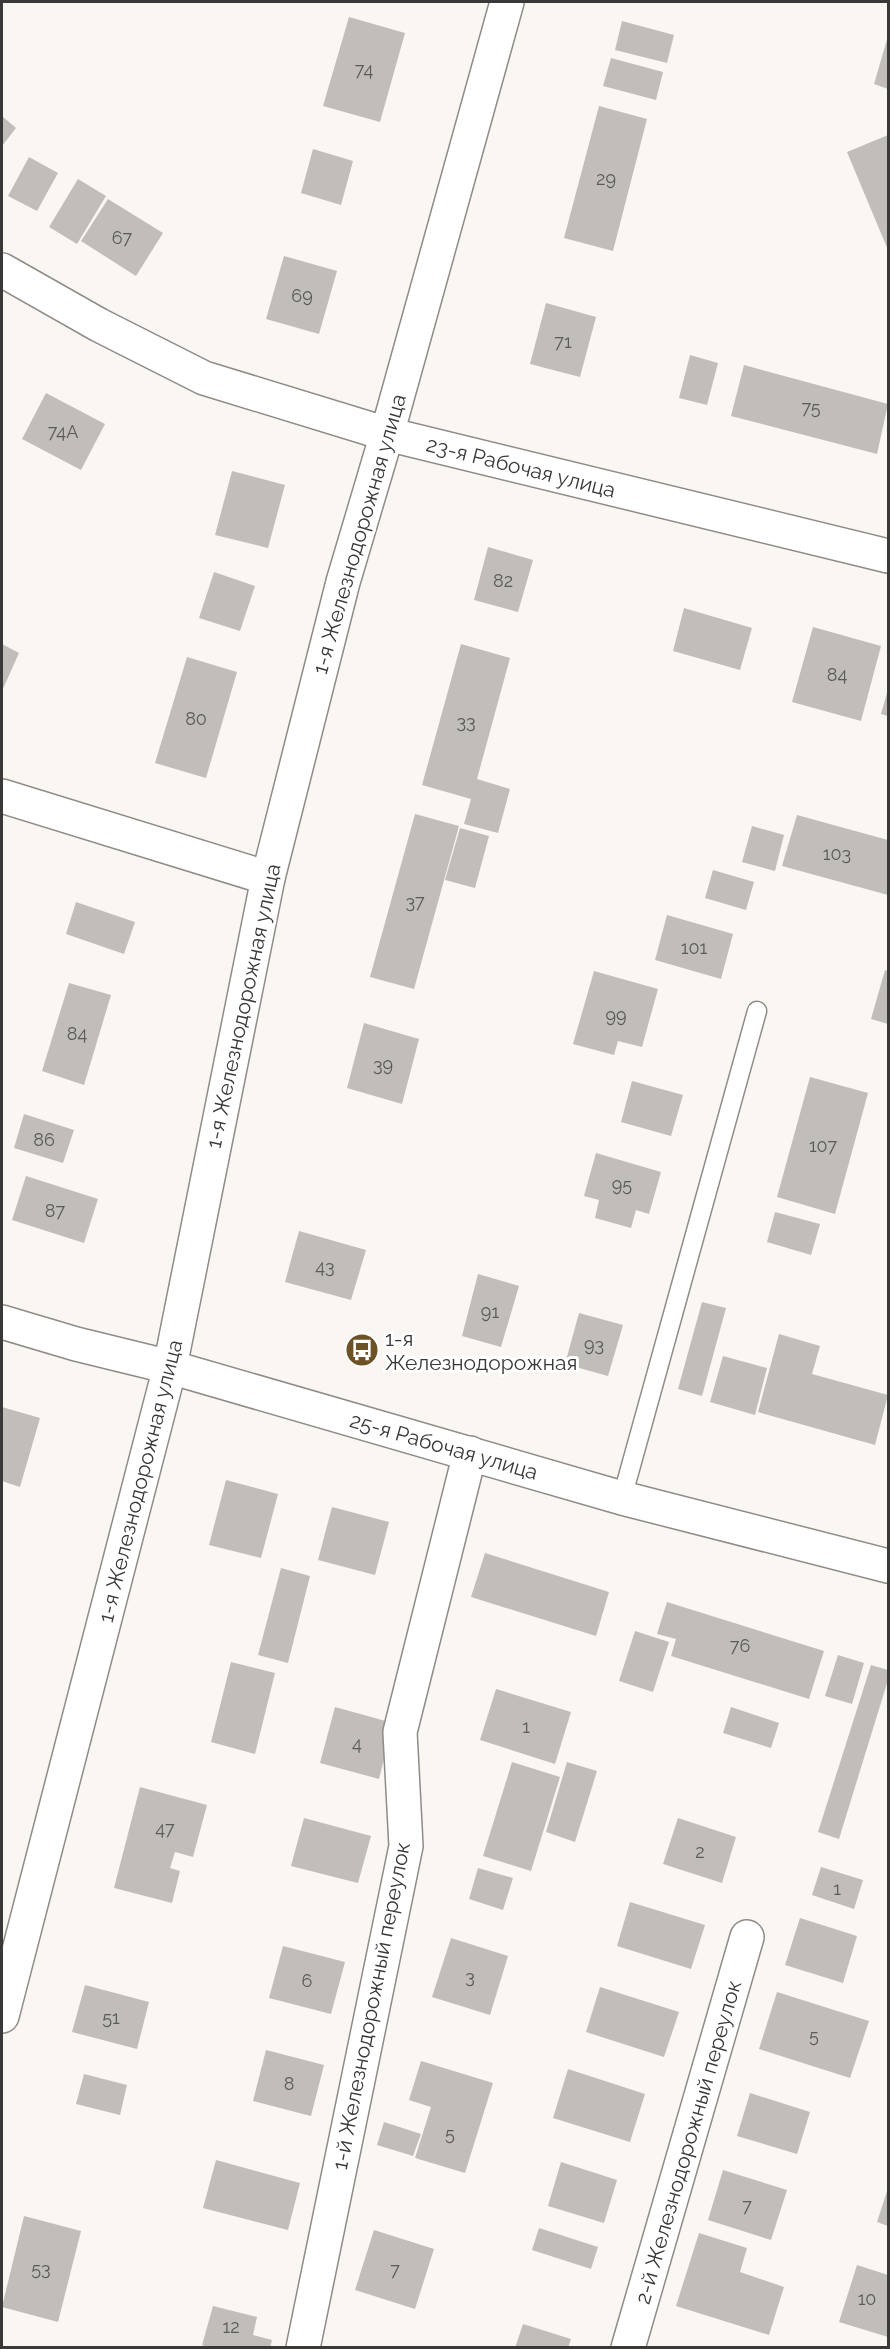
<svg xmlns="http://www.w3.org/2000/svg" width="890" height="2349" font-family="Raleway,sans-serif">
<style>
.building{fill:#c1beb9}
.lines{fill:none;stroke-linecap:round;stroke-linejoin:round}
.lane-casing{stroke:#8f8c88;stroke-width:21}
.street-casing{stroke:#8f8c88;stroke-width:36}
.secondary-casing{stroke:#8f8c88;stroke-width:36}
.lane{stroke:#fff;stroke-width:18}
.street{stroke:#fff;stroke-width:33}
.secondary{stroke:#fff;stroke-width:33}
.labels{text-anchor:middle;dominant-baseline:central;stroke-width:6;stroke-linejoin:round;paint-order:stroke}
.number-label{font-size:18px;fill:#5c5a58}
.street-label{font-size:21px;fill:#3a3938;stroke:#fff}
.poi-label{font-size:21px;fill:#3a3938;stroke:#fff;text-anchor:start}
</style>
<rect width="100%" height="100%" fill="#faf7f3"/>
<g class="building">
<polygon points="349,17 405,33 380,122 323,106"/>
<polygon points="622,21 674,35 667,63 615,50"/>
<polygon points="888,36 888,89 874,84"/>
<polygon points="611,58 663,72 656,100 603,86"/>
<polygon points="599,106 647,119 613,251 564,238"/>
<polygon points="2,116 16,128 2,146"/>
<polygon points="888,135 888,250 847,152"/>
<polygon points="313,149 353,161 341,205 301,193"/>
<polygon points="29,157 58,173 37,211 8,196"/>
<polygon points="78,179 106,196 77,244 49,227"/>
<polygon points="108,199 163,233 136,276 81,241"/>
<polygon points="284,256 337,271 319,334 266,319"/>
<polygon points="546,303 596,317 580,377 530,364"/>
<polygon points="690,355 718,363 707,405 679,398"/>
<polygon points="744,365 888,404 877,454 731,416"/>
<polygon points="46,393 105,424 81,470 22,439"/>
<polygon points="232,471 285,485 268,548 215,535"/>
<polygon points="488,547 533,560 518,612 474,600"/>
<polygon points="214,572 255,586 240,631 199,618"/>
<polygon points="684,608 752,628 740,670 673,651"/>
<polygon points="813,627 881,646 861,721 792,702"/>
<polygon points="2,644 19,653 2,691"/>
<polygon points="461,644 510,658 477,779 510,789 498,833 464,824 471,799 422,785"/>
<polygon points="187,657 237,672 206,778 155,763"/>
<polygon points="888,689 888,716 881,714"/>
<polygon points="415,814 459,826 414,989 370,977"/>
<polygon points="797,815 888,840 888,895 782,866"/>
<polygon points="752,826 784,835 775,871 742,862"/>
<polygon points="460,828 489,836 475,888 445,880"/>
<polygon points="713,870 754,882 746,910 705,898"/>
<polygon points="76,902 135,922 124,954 66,934"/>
<polygon points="667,915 733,934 721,979 655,960"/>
<polygon points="885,970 888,971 888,1024 871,1019"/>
<polygon points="594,971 658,989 642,1047 618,1041 614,1055 573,1044"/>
<polygon points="69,983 111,995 84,1085 42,1071"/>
<polygon points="364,1023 419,1039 402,1104 347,1088"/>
<polygon points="810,1077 868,1093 835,1214 777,1197"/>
<polygon points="632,1081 683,1095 671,1136 621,1122"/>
<polygon points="24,1114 74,1130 63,1163 14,1148"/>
<polygon points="596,1153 661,1172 649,1214 636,1210 631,1228 595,1218 599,1200 584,1196"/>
<polygon points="26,1176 98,1199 84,1243 12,1220"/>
<polygon points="775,1212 820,1224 811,1255 767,1242"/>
<polygon points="299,1231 366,1250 351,1300 285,1282"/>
<polygon points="478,1274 519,1286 501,1347 462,1336"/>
<polygon points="702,1302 726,1308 702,1396 678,1389"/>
<polygon points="579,1313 623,1325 608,1376 565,1364"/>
<polygon points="779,1334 820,1346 812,1374 888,1395 875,1445 758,1412"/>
<polygon points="723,1356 767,1368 755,1415 710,1402"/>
<polygon points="2,1407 40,1418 20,1487 2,1481"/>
<polygon points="226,1480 278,1494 261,1558 209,1545"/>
<polygon points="332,1507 389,1522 375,1575 318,1560"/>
<polygon points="485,1553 609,1592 596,1636 471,1597"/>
<polygon points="281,1568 310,1576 288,1663 258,1655"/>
<polygon points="667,1602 824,1651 809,1699 671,1656 676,1639 657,1634"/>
<polygon points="635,1631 669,1642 653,1692 619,1681"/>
<polygon points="838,1655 864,1663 852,1704 825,1696"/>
<polygon points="231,1662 275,1673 255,1754 211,1742"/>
<polygon points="871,1665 888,1670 888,1680 839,1839 818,1832"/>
<polygon points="496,1689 571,1712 555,1764 480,1740"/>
<polygon points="335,1707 393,1723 379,1779 320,1763"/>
<polygon points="731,1707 779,1723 771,1748 723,1733"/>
<polygon points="512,1762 560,1777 531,1871 483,1856"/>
<polygon points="567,1762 597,1771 575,1842 546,1832"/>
<polygon points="140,1787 207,1805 193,1857 175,1852 170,1868 180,1871 172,1903 114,1888"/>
<polygon points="304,1818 371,1836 358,1883 291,1866"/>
<polygon points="678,1818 736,1837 722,1883 663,1864"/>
<polygon points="821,1867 863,1880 854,1909 812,1895"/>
<polygon points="478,1868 513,1878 503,1910 469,1899"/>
<polygon points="630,1902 705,1925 691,1969 617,1946"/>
<polygon points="800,1918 857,1936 843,1983 785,1965"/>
<polygon points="451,1938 508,1956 490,2015 432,1997"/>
<polygon points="283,1946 345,1962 331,2014 269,1998"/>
<polygon points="85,1985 149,2002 137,2049 72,2032"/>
<polygon points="600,1987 679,2012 664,2057 586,2032"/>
<polygon points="777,1992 869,2021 850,2078 759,2049"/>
<polygon points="266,2050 324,2065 311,2116 253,2101"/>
<polygon points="421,2061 493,2083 465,2173 415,2158 431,2107 409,2100"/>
<polygon points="568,2069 645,2094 630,2142 553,2118"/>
<polygon points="84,2074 127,2085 120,2115 76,2104"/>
<polygon points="750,2093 810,2112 797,2154 737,2136"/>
<polygon points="384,2122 421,2134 413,2156 377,2145"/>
<polygon points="216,2160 300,2183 288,2230 203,2208"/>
<polygon points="561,2162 617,2180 604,2223 548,2206"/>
<polygon points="723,2170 787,2190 771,2240 708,2220"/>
<polygon points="888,2188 888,2226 877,2222"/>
<polygon points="24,2216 81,2231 58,2322 2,2307"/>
<polygon points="539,2228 598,2247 591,2269 532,2250"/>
<polygon points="374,2230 434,2249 415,2309 355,2290"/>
<polygon points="699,2233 747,2248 740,2272 784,2287 769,2335 676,2306"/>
<polygon points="857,2265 888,2275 888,2337 839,2322"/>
<polygon points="213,2306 257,2317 253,2335 272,2340 270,2348 210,2348 202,2345"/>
<polygon points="523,2324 571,2339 568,2348 515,2348"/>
</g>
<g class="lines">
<defs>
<polyline id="lane" points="622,1498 757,1011"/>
<g id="street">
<polyline points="2,270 99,325 204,378 387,434 888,556"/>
<polyline points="2,796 268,878"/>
<polyline points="2,2016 170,1367 268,878 343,582 387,434 507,2"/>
<polyline points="303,2348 406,1846 400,1732 470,1453"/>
<polyline points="628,2348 747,1937"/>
</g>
<polyline id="secondary" points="2,1322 76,1344 170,1367 622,1498 888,1566"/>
</defs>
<use href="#lane" class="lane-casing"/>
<use href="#street" class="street-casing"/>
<use href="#secondary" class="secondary-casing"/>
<use href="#lane" class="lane"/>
<use href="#street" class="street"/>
<use href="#secondary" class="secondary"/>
</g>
<defs>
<symbol id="bus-disc" viewBox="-11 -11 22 22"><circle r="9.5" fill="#6c5224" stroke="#fff"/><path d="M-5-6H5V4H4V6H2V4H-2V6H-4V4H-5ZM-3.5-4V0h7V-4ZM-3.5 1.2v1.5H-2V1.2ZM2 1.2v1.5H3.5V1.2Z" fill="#fff"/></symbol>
</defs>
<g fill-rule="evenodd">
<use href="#bus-disc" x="343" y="1331" width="38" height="38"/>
</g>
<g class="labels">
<g class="number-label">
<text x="364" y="69">74</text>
<text x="606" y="178">29</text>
<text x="122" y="237">67</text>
<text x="302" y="295">69</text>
<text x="563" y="341">71</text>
<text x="811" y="407">75</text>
<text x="63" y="431">74А</text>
<text x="503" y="580">82</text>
<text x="837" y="674">84</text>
<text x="196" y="718">80</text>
<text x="466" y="721">33</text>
<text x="837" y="853">103</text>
<text x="415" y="901">37</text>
<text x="694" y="947">101</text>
<text x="616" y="1015">99</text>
<text x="77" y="1033">84</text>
<text x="383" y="1064">39</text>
<text x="44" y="1139">86</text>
<text x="823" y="1145">107</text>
<text x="622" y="1184">95</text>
<text x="55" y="1210">87</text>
<text x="325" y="1266">43</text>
<text x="490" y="1311">91</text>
<text x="594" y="1344">93</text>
<text x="740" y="1645">76</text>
<text x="526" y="1726">1</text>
<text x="357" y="1743">4</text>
<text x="165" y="1828">47</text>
<text x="700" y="1851">2</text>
<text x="837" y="1888">1</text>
<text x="470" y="1976">3</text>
<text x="307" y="1980">6</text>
<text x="111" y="2017">51</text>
<text x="814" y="2035">5</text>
<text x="289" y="2083">8</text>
<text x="450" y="2133">5</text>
<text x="747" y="2205">7</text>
<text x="41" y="2268">53</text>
<text x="395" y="2269">7</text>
<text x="867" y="2298">10</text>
<text x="231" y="2326">12</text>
</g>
<g class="street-label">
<text transform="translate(521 467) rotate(14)">23-я Рабочая улица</text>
<text transform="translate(359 534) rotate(-74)">1-я Железнодорожная улица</text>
<text transform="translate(243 1006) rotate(-78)">1-я Железнодорожная улица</text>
<text transform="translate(444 1446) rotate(16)">25-я Рабочая улица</text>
<text transform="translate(140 1481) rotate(-76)">1-я Железнодорожная улица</text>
<text transform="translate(371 2006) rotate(-79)">1-й Железнодорожный переулок</text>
<text transform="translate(688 2142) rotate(-74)">2-й Железнодорожный переулок</text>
</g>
<g class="poi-label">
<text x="385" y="1338">1-я<tspan x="385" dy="24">Железнодорожная</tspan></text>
</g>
</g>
<rect width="890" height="2349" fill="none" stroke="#3a3938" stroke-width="6"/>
</svg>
